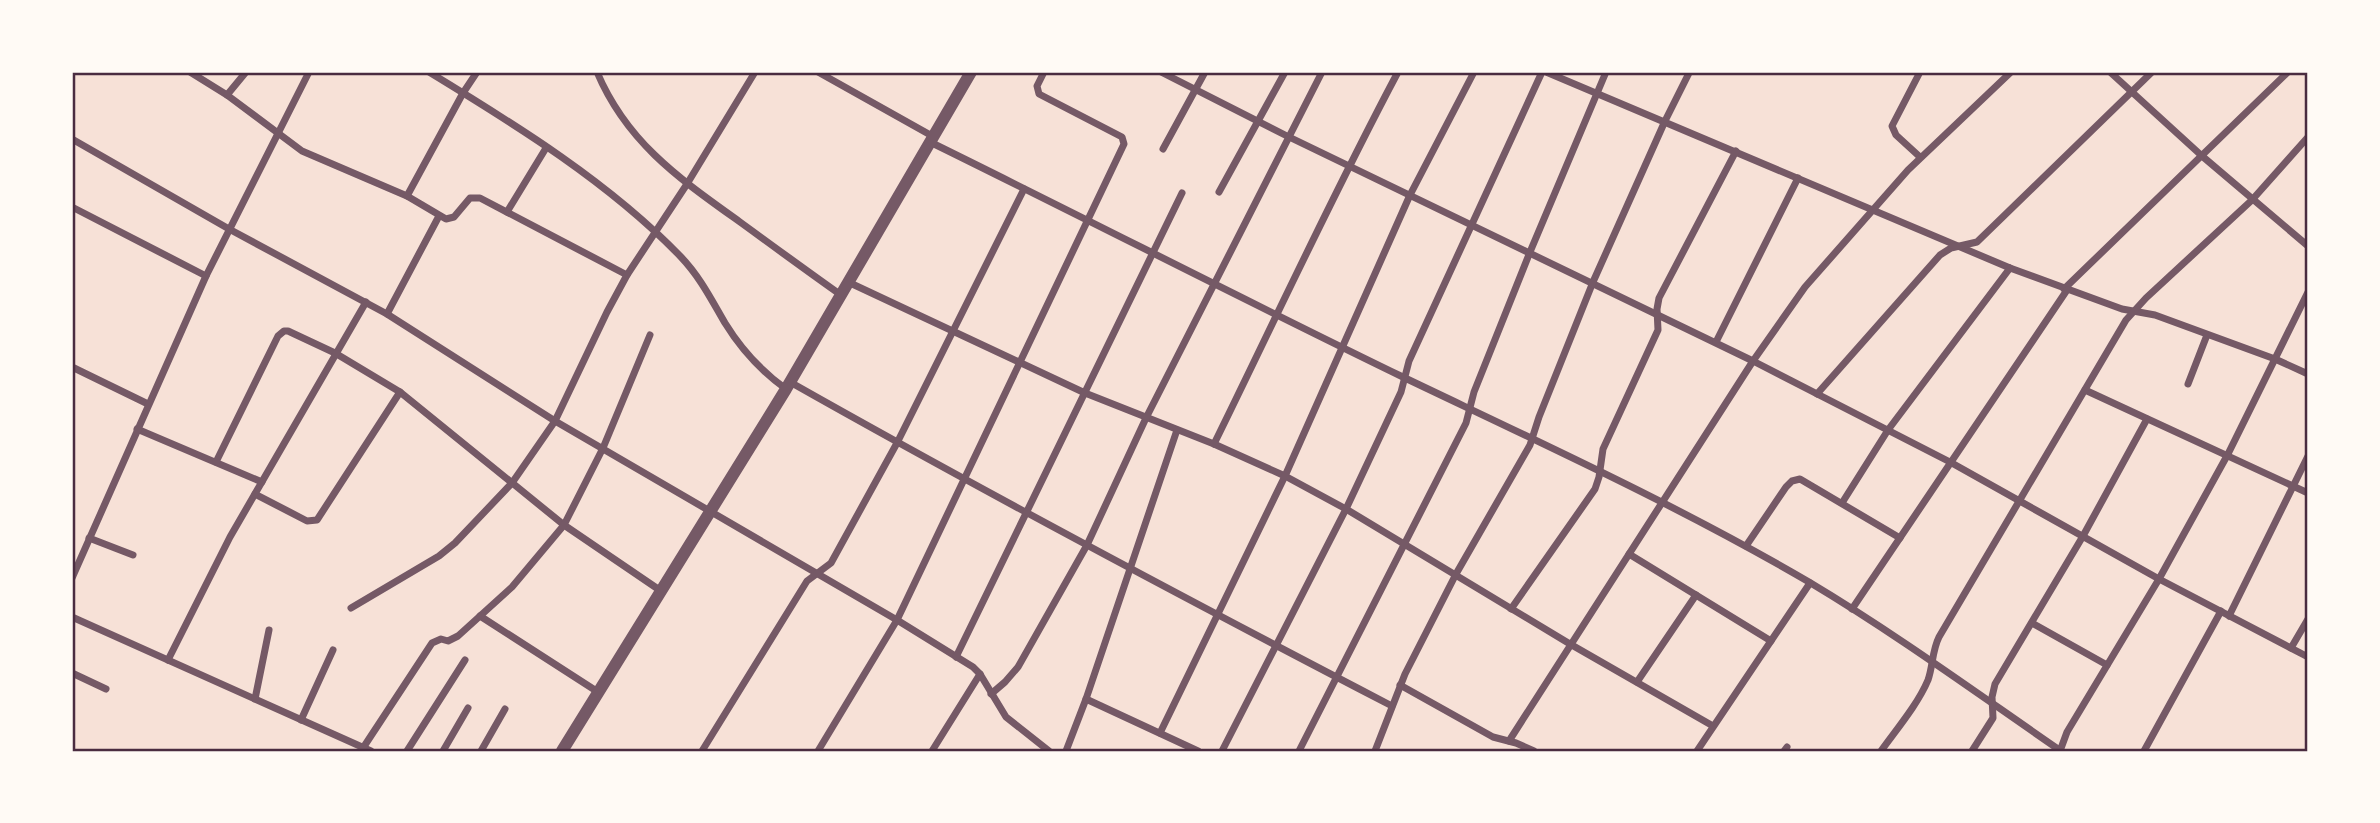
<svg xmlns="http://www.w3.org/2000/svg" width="2380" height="823" font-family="Georgia,serif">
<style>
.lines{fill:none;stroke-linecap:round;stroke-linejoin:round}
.minor{stroke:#755966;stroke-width:7}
.tertiary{stroke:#755966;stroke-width:12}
.neatline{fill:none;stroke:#4a2c40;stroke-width:2.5}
</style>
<rect width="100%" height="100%" fill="#f7e1d7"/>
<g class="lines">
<g class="minor">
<polyline points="190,72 227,95 302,151 407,196 446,219 454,217 470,198 480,198 627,275"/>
<path d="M429 72C516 125 610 183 681 257 700 277 711 299 725 323 741 349 761 371 786 389"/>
<path d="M597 72C627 143 680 179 740 222 773 246 807 271 841 295"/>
<polyline points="818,72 934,137"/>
<polyline points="1161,72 1287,136 1753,361 1950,462 2159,579 2308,657"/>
<polyline points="1546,72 2010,268 2122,309 2155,315 2275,359 2308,374"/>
<polyline points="2110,72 2202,156 2308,246"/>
<polyline points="227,95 246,72"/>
<polyline points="72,139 229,229 387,314 555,421 897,620 973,667 980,674 1006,717 1049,751"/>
<path d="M930 142C1089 220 1246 301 1405 378 1541 443 1679 506 1809 582 1896 634 1978 694 2061 751"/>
<polyline points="1163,149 1205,72"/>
<polyline points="1920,157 1896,135 1892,126 1920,72"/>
<polyline points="1219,192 1285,72"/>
<polyline points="407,196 463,93 477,72"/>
<polyline points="72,207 206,276"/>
<polyline points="507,212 546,148"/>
<polyline points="848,282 1085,393 1214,444 1285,476 1346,509 1570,644 1713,726"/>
<polyline points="2064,289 2288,72"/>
<polyline points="387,314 439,216"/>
<polyline points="1716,342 1798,178"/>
<polyline points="72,367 148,404"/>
<path d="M790 382C988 494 1190 601 1392 706"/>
<polyline points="2188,384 2207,335"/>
<polyline points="2085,390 2308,493"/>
<polyline points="1817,394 1940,255 1951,248 1977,242 2152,72"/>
<polyline points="137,429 262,482"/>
<path d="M1214 444C1275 320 1333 194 1398 72"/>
<polyline points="216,462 278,336 284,331 288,331 335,353 400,392 564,525 661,591"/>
<polyline points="255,494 307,521 317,520 400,392"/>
<polyline points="1842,503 1888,430 2010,268"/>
<polyline points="89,538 133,555"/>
<polyline points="1746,546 1786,487 1792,481 1800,479 1900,538"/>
<polyline points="1629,554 1771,641"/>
<polyline points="72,578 206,276 309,72"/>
<polyline points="351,608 439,556 455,543 512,483 555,421 607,312 627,275 687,184 755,72"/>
<polyline points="1511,609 1595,489 1599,477 1603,449 1658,330 1657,309 1659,298 1736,151"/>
<polyline points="1852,609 2067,290"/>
<polyline points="480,616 598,692"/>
<polyline points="2229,616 2308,456"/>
<polyline points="72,617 371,751"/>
<polyline points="2032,623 2107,665"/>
<polyline points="2291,648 2308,619"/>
<polyline points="956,657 1182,193"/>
<polyline points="168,660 230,537 366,302"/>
<polyline points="72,673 106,689"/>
<polyline points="1637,682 1696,595"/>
<polyline points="1400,685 1493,737 1516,743 1534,751"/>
<polyline points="991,694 1005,682 1018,667 1087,545 1146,418 1322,72"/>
<polyline points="255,699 269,630"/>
<polyline points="1086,699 1198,751"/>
<polyline points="301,720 333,650"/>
<polyline points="1160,733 1285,476 1410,195 1474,72"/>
<polyline points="1509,741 1753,361 1805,287 1908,170 2011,72"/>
<polyline points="363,748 432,643 441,639 448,641 458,636 512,587 564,525 603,448 650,335"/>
<polyline points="407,751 465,660"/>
<polyline points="443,751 468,708"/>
<polyline points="481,751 505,709"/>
<polyline points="702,751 807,581 831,563 897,443 1024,189"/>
<polyline points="818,751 897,620 1124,144 1122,137 1039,94 1037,86 1044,72"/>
<polyline points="932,751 980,674"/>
<polyline points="1066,751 1086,699 1177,430"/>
<polyline points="1222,751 1346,509 1401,392 1409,361 1542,72"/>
<polyline points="1299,751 1466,423 1474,392 1530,252 1606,72"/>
<polyline points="1375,751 1405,674 1456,574 1530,445 1539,417 1593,282 1665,121 1689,73"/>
<polyline points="1697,751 1810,583"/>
<polyline points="1784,751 1787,747"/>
<path d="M1881 751C1896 730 1918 704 1928 680 1933 666 1932 651 1939 637L2126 320 2146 298 2252 200 2308 137"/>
<polyline points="1972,751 1993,718 1992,697 1995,684 2083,536 2147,419"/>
<polyline points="2060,751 2067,732 2159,579 2228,454 2308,292"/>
<polyline points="2144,751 2221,611"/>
</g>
<polyline class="tertiary" points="562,751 786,389 971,72"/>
</g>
<rect width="2380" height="823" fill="none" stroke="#fffaf5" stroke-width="147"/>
<rect x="74" y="74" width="2232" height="676" class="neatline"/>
</svg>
